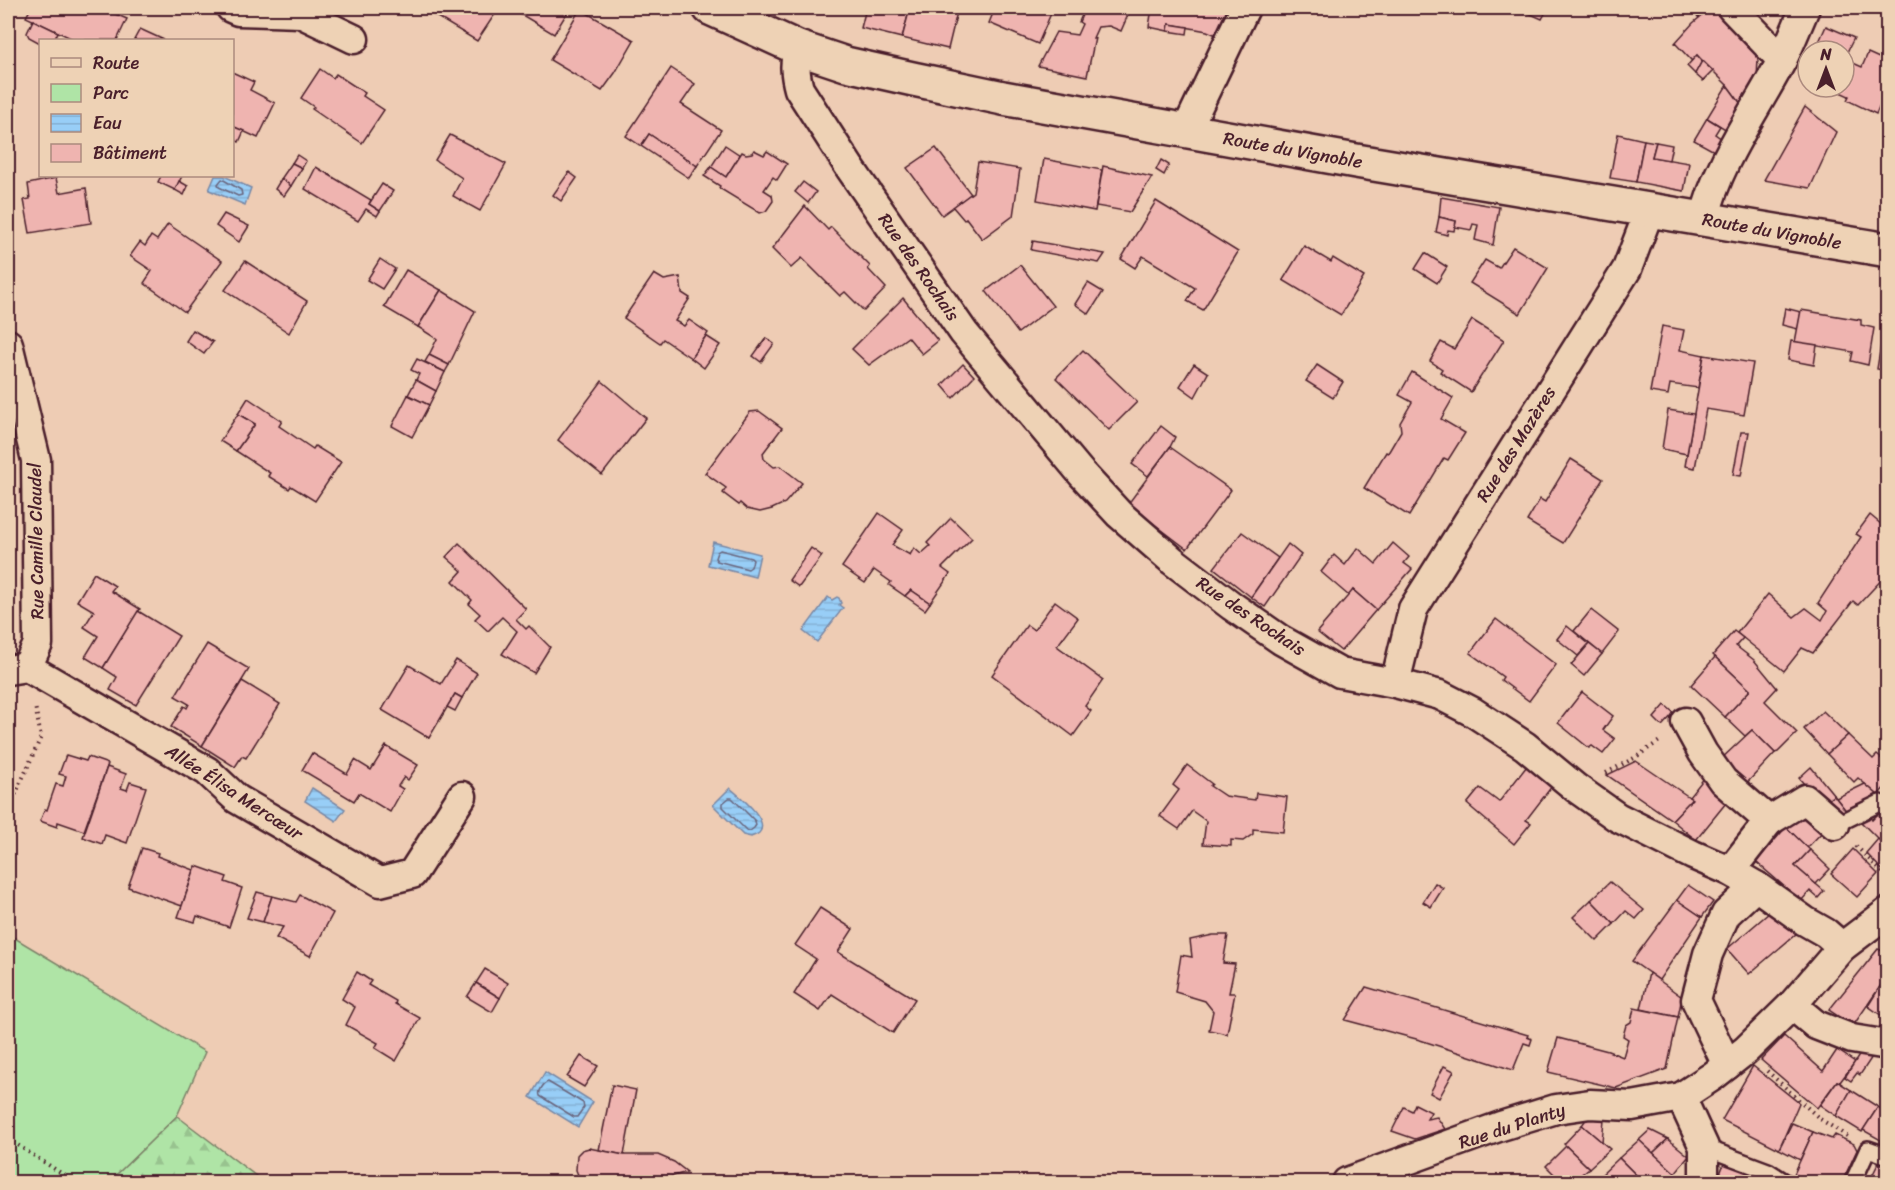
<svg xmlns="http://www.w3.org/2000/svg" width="1895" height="1190" font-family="Sriracha,sans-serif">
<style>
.green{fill:#afe4a6;stroke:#7c8268;stroke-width:1.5}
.forest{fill:url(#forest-firs);stroke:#7c8268;stroke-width:1.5}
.water{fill:url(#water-rules);stroke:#7988a5;stroke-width:1.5}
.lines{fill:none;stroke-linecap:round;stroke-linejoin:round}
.shore{stroke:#69657d;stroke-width:1.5}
.building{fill:#efb4b0;stroke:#4a1f2b;stroke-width:1.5}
.service-casing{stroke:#4a1f2b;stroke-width:20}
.minor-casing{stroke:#4a1f2b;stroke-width:33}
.tertiary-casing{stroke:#4a1f2b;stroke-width:38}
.path{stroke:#4a1f2b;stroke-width:4;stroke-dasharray:1.5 4.5;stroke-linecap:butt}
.service{stroke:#eed2b5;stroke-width:15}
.minor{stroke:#eed2b5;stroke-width:28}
.tertiary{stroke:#eed2b5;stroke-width:33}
.labels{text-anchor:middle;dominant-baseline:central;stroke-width:4.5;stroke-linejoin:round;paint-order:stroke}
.street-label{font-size:18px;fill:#4a1f2b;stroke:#eed2b5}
</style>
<defs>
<pattern id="forest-firs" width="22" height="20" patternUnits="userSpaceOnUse" patternTransform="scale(1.5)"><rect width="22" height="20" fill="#afe4a6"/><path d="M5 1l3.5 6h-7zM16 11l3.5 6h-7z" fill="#98c38f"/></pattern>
<pattern id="water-rules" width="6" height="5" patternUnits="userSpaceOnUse" patternTransform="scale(1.5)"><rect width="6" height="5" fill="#98cef7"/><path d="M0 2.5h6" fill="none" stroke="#84b0d4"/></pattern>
</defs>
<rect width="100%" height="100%" fill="#eeccb4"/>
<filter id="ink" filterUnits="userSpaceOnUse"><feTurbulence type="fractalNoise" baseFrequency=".0167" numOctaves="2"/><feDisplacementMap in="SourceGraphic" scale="12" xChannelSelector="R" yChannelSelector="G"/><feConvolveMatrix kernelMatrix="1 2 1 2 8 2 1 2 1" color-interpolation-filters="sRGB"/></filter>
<g filter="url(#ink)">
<polygon class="green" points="8,934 205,1052 177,1116 109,1182 8,1182"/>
<polygon class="forest" points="177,1116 264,1182 109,1182"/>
<g class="water">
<polygon points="215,176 224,176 251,188 245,205 209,190"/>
<polygon points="713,542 760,554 755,577 708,565"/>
<polygon points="828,597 832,600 837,597 839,598 841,603 839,605 843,608 817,642 803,631"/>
<polygon points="312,788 345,809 336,821 305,801"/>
<path d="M730 788C739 796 771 820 759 833 757 835 753 836 751 837L743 835 713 805Z"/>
<polygon points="545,1072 593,1102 578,1127 530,1097"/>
</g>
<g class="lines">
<g class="shore">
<polygon points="222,179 241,190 242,195 238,196 219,187 218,184"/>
<polygon points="720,550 751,558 753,560 751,567 748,569 717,561 715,558 717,552"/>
<polygon points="729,798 732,798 755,821 756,825 754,828 750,831 746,830 723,807 723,803"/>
<path d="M548 1082 583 1103 584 1107 577 1117H574L540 1096C538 1091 544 1083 548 1082Z"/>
</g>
</g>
<g class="building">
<polygon points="31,8 90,8 97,11 99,8 101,8 127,19 117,40 75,40 26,17"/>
<polygon points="422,8 499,8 477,41"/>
<polygon points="520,8 570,8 554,34 517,12"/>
<polygon points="866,8 910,8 902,38 861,28"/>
<polygon points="910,8 958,8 948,49 902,38"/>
<polygon points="995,8 1043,8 1052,11 1038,44 989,23"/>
<polygon points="1085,8 1131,8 1121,31 1109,26 1098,27 1093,38 1095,38 1087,76 1038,66 1056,32 1077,35 1082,24 1079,22"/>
<polygon points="1152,8 1235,8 1221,37 1207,31 1169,24 1168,31 1149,27"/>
<polygon points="1517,8 1548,8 1542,19"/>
<polygon points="1690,8 1711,8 1699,18"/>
<polygon points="1711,8 1714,8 1756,53 1758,59 1757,78 1741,104 1727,85 1697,55 1692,61 1675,43 1693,23"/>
<polygon points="580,9 634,40 615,73 602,91 550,60"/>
<polygon points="33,20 58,32 54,40 40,40 40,43 29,37 27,33"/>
<polygon points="1169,24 1188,27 1187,34 1168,31"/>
<polygon points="1826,26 1854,38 1844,58 1844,51 1815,51"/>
<polygon points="140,29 164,40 134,40"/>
<polygon points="1868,53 1888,62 1888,102 1881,102 1876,114 1847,100 1849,96 1829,87 1844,87 1844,59 1862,67"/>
<polygon points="1697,55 1702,61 1695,74 1687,66"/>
<polygon points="1702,61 1713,71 1703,81 1695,74"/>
<polygon points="671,68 695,84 681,104 721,130 697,166 649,134 641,146 626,136"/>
<polygon points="320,69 333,78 336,74 365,93 363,96 384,110 362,143 312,109 314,107 301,98"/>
<polygon points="232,72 254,82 250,90 275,103 258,138 232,126"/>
<polygon points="1727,85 1741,104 1727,130 1707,118"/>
<polygon points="1805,107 1836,132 1810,188 1764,180"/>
<polygon points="1707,118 1720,126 1715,134 1722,139 1714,151 1694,140"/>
<polygon points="232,126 244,131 239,142 232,139"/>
<polygon points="649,134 697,166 689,178 641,146"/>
<polygon points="1618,134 1644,140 1636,182 1610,178"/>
<polygon points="450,135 506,164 480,211 453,196 462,178 435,160"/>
<polygon points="1644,140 1656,142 1652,157 1689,163 1684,191 1636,182"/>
<polygon points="1656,142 1672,145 1669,160 1652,157"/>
<polygon points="725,145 740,155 726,177 711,167"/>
<polygon points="936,148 971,194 942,215 907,168"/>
<polygon points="754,150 764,155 767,151 787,164 777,180 773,177 764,190 772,195 773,201 766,211 760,213 719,188 720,186 704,176 711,167 726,177 742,152 746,154 752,153"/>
<polygon points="297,155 306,161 302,168 292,163"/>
<polygon points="1044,159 1102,170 1095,211 1037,200"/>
<polygon points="1161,160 1169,165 1164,175 1156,170"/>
<polygon points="978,162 1020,169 1013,216 982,239 966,218 964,220 953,207 973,192"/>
<polygon points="292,163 302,168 291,186 281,179"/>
<polygon points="1103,166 1152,177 1130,212 1096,206"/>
<polygon points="316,167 371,200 369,204 380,211 377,216 366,209 358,221 305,189"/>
<polygon points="569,172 577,178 561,201 553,195"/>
<polygon points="161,176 182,176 175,190 158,182"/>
<polygon points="56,178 59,193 86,188 91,223 30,233 24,200 30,199 28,184"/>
<polygon points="281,179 291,186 284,196 275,189"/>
<polygon points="179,181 188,186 184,195 175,190"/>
<polygon points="803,182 816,192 808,203 795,192"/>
<polygon points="382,184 393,191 380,211 369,204"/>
<polygon points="1441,197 1499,207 1493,245 1475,240 1478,225 1473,224 1471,230 1455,227 1456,221 1439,217"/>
<polygon points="1156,201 1238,252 1203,310 1187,301 1195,288 1143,256 1135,268 1121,259"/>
<polygon points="805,206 828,230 831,227 870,266 868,269 886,288 864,311 845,292 840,296 802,258 791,268 772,249"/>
<polygon points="224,214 249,226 239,242 216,226"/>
<polygon points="1439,217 1456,221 1454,231 1448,230 1447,235 1436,232"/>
<polygon points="168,224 222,261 185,312 144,283 152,271 130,256 140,242 145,246 151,236 157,240"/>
<polygon points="1033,241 1105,254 1099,263 1031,250"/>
<polygon points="1304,246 1331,262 1333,258 1364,277 1341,315 1283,280"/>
<polygon points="1513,247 1548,268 1520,314 1470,283 1485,260 1499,268"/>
<polygon points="1425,253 1447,267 1437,283 1415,269"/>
<polygon points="380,259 395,269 382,289 367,280"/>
<polygon points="245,261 307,301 289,333 225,290"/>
<polygon points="1020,265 1053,306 1018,333 986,291"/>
<polygon points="406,270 441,290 418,327 384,307"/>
<polygon points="654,274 664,280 680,277 682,293 690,298 675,321 684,326 689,320 708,333 691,358 663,339 660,343 624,318"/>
<polygon points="1088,283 1103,292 1089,314 1075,304"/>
<polygon points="441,290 475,311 449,365 429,355 437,339 418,327"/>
<polygon points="903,298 938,341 922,354 908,337 869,365 852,349"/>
<polygon points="1785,308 1801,312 1798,329 1782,325"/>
<polygon points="1801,310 1861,320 1861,325 1874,328 1868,365 1851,361 1853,352 1795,342"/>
<polygon points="1472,320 1504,340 1471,392 1440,372 1442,369 1430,361 1441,342 1454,349"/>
<polygon points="1662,326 1684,330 1680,350 1704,355 1698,388 1670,384 1668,395 1650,392"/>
<polygon points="193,330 213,342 204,354 186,341"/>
<polygon points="706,336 720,345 704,368 691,358"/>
<polygon points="766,338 774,344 761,362 753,356"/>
<polygon points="1882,338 1888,339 1888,371 1877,369"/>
<polygon points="1791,341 1817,345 1814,365 1788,360"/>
<polygon points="1083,350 1137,402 1109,430 1056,378"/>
<polygon points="429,355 449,365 445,372 425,362"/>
<polygon points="1704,355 1753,363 1744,415 1706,409 1695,468 1685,466"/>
<polygon points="417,359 445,372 436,391 416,380 419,374 411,370"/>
<polygon points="963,364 974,376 953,398 942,385"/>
<polygon points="1194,364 1208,373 1195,397 1180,386"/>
<polygon points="1317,365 1343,382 1333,398 1306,381"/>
<polygon points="1412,372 1453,398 1441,419 1465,433 1448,460 1444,458 1409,516 1364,488 1386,452 1388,453 1401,431 1400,423 1412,402 1399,395"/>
<polygon points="416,380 436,391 429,405 408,395"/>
<polygon points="602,381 646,418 602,475 558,440"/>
<polygon points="408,395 429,405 412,437 392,426"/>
<polygon points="248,398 282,421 279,426 313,449 315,446 341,462 315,501 291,486 289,489 268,476 270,473 236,451 255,424 238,414"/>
<polygon points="1668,410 1694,414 1687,454 1662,449"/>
<polygon points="759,411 782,428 763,453 764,459 774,467 780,466 802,483 785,503 772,509 760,512 747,509 740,503 739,505 723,493 726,488 705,473 750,412"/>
<polygon points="238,414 255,424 236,451 220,441"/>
<polygon points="1161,426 1175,437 1170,447 1148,476 1132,464"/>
<polygon points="1741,432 1749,432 1741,476 1733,475"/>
<polygon points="1170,447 1231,490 1187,549 1128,504"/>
<polygon points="1571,459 1603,479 1563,543 1527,521 1540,499 1545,502"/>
<polygon points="879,513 903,530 892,545 910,555 914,548 921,554 930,546 927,543 951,518 972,538 942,568 950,574 930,603 911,590 905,596 889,585 891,582 874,570 865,583 842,567"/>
<polygon points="1870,515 1888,530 1888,573 1858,605 1853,601 1813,653 1802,648 1784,671 1737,633 1768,594 1794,617 1806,608 1822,620 1827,611 1818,603 1861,537 1856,534"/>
<polygon points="1242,532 1278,558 1251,597 1214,568"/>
<polygon points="459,543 526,609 516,619 526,629 529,626 550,647 534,673 502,654 517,631 502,617 488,631 475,619 480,614 469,604 472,600 453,581 462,571 446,557"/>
<polygon points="1393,543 1409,557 1404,563 1412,569 1376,610 1353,590 1349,596 1321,572 1334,555 1345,565 1358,548 1376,564"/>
<polygon points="1288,544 1301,555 1265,607 1251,597"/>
<polygon points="811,548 822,556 799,587 789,580"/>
<polygon points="94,573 115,586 111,591 140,609 103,668 85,657 98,636 84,627 94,611 77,601"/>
<polygon points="911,590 930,603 925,610 905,596"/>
<polygon points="1353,590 1376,610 1341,651 1317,632"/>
<polygon points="1055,601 1078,618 1057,646 1103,680 1085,706 1091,711 1073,736 992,675 1027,625 1034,630"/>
<polygon points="1591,610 1619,632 1602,654 1574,631"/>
<polygon points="138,611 179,636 136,705 110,690 117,677 103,668"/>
<polygon points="1496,619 1556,665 1529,701 1501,680 1503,677 1470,653"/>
<polygon points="1567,626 1589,644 1578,656 1557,639"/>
<polygon points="1734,631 1743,638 1736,646 1754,660 1777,688 1765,701 1797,733 1778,752 1775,753 1752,730 1745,736 1725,717 1750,690 1713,655"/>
<polygon points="207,644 249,669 202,746 171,727 184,706 187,708 189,704 175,696"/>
<polygon points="1589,644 1602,654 1584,676 1571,665"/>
<polygon points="1715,657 1750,690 1725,717 1691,685"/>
<polygon points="456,660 477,673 462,698 455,694 429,738 382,710 409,665 441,684"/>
<polygon points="242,681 280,704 246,758 242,756 235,767 202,746"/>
<polygon points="1582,692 1613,716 1603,730 1615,739 1603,754 1592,746 1589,748 1558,723"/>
<polygon points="455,694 462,698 455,711 447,707"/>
<polygon points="1665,705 1674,713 1662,726 1654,718"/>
<polygon points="1823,711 1848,735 1827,754 1804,729"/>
<polygon points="1752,730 1775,753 1745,785 1720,760"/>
<polygon points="1848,735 1873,759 1877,755 1888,764 1888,784 1878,795 1858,778 1854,782 1827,754"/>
<polygon points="386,746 418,765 408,780 404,777 398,786 403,789 390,812 359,793 354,801 302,770 312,753 347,774 355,760 371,770"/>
<polygon points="66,755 86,761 88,757 108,764 84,831 58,822 57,827 40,821 45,809 47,810 56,784 63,786 66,776 59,774"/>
<polygon points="1636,761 1692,799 1672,820 1607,775"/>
<polygon points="1530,762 1556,781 1526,820 1531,823 1514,844 1467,804 1480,788 1499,802"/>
<polygon points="1187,765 1212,784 1210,786 1225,796 1255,800 1256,793 1287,797 1283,832 1253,829 1253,834 1243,841 1231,840 1231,846 1203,844 1206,821 1192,811 1179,829 1160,816 1179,790 1173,785"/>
<polygon points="107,767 126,774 121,788 127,790 130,782 146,787 127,843 105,835 102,844 83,837"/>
<polygon points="1811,767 1834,795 1822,805 1799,778"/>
<polygon points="1705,777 1730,798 1696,840 1672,820 1692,799 1689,797"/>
<polygon points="1865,784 1878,795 1847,812 1836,798"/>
<polygon points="1834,795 1836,798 1847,812 1839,814 1822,805"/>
<polygon points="1806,808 1827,827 1807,848 1786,827"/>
<polygon points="1878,814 1888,824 1888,849 1857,818 1869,816 1872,820"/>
<polygon points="1786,827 1810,850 1795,866 1824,891 1818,898 1810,891 1801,901 1756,862"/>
<polygon points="1878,839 1888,849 1887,875 1866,853"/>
<polygon points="142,848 158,853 157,856 194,870 182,906 128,887"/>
<polygon points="1853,849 1878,874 1857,897 1831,874"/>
<polygon points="1810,850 1830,869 1816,884 1795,866"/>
<polygon points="196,866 227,877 225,882 242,888 229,927 197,916 195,922 178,917"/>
<polygon points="1610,882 1644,910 1636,919 1626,911 1614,924 1591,900"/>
<polygon points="1435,883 1443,888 1431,907 1423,902"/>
<polygon points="1688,885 1713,902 1702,917 1677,900"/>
<polygon points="257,892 272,896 263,922 247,918"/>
<polygon points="300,895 333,913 310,956 276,938 283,927 263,922 272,896 296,902"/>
<polygon points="1591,900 1614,924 1597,941 1573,917"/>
<polygon points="1677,900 1702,917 1659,980 1632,961"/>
<polygon points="1776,907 1803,928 1749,974 1727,949"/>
<polygon points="820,908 853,929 838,952 915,999 893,1033 832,994 820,1011 794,994 816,959 795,945"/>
<polygon points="1213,935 1228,935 1223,963 1235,964 1229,993 1235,993 1227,1034 1209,1030 1213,1011 1205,1001 1175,992 1181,955 1192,957 1190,940"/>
<polygon points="1878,949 1888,953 1888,975 1853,1026 1829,1010"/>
<polygon points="485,969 508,983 500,998 476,983"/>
<polygon points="357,972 371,981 368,985 396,1001 395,1004 420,1018 396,1061 375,1048 378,1043 346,1025 355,1007 342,999"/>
<polygon points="1649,973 1682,997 1678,1017 1641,1009"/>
<polygon points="1886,977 1888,978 1888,1020 1868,1006"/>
<polygon points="476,983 500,998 492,1012 467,997"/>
<polygon points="1366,987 1528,1035 1527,1037 1532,1039 1530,1045 1524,1043 1513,1070 1420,1040 1345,1020"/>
<polygon points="1634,1008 1678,1017 1667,1069 1616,1088 1548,1072 1558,1038 1608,1051 1623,1057 1628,1039 1623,1036 1626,1025 1631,1022"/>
<polygon points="1784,1036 1823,1071 1837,1050 1855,1062 1840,1082 1837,1081 1817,1108 1761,1060"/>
<polygon points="1860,1054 1872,1057 1860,1075 1857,1073 1851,1081 1845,1077"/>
<polygon points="581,1056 598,1066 584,1087 567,1077"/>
<polygon points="1444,1066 1454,1071 1439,1098 1430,1093"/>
<polygon points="1753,1066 1799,1103 1779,1149 1722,1120"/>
<polygon points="1837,1081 1851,1090 1836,1116 1820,1105"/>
<polygon points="612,1085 636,1090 624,1155 599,1150"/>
<polygon points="1851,1090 1878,1107 1862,1132 1836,1116"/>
<polygon points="1415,1104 1431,1112 1427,1119 1437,1117 1445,1129 1415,1139 1392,1131 1404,1107 1412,1111"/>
<polygon points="1878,1107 1888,1113 1888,1147 1880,1143 1881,1140 1863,1130"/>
<polygon points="1587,1118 1604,1120 1602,1142 1582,1125"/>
<polygon points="1792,1123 1813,1132 1800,1160 1779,1149"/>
<polygon points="1582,1125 1610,1149 1589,1168 1564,1144"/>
<polygon points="1650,1130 1668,1139 1653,1153 1639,1140"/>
<polygon points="1813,1132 1832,1139 1835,1135 1854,1144 1857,1150 1842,1182 1812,1182 1794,1174"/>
<polygon points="1668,1139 1689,1156 1675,1173 1653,1153"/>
<polygon points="1639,1140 1675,1173 1666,1182 1643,1182 1619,1158"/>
<polygon points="1566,1146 1589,1168 1572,1182 1562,1182 1546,1166"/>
<polygon points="589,1148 624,1155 658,1155 674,1162 687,1172 667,1178 664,1179 662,1182 594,1182 578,1175 576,1170 577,1155 582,1150"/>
<polygon points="1619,1158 1643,1182 1604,1182 1599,1177"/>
<polygon points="1726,1158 1758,1171 1754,1182 1717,1182"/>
<polygon points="1880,1160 1888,1163 1888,1182 1869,1182"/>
</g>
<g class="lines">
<defs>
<g id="service">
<polyline points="1835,825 1880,803 1888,808"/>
<polyline points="1704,1147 1768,1171 1785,1182"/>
<polyline points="1853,1182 1868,1149 1888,1156"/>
</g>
<g id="minor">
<polyline points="231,8 238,11 300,13 354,39"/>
<polyline points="1732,8 1782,60"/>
<path d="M798 48C794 63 795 74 799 89L850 168 964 333 1082 474 1119 514 1173 561 1232 606 1281 640 1340 673 1395 683 1440 695 1473 712 1525 746 1576 788 1617 817 1693 855 1730 871 1756 886 1805 921 1826 933 1842 947"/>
<polyline points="1186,131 1245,8"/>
<path d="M1704 220C1717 163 1754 113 1781 62 1790 45 1797 26 1805 8"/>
<polyline points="8,344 36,460 38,644 27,667"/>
<polyline points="8,670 27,667 207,771 237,799 380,882 412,874 462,796"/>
<polyline points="1395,683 1413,609 1627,269 1650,209"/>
<polyline points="1686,722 1703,753 1723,781 1769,821 1730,871"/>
<polyline points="1769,821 1805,799 1835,825"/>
<polyline points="1792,1005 1816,1025 1852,1039 1888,1045"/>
<polyline points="1727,1065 1696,1000 1708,954 1726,914 1756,886"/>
<polyline points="1681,1097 1704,1147 1704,1182"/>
<polyline points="1347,1182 1501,1126 1556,1109 1590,1104 1632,1106 1681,1097 1713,1076 1746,1050 1792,1005 1842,947 1888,912"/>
</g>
<polyline id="tertiary" points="710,8 798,48 846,64 913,79 1003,98 1356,161 1888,250"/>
</defs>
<use href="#service" class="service-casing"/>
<use href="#minor" class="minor-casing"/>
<use href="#tertiary" class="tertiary-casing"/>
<g class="path">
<polyline points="1606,773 1636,757 1661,740"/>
<polyline points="8,811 41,737 35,706"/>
<polyline points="1856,846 1888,878"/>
<polyline points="1767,1071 1820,1119 1850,1138"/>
<polyline points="8,1139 75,1182"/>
</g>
<use href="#service" class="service"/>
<use href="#minor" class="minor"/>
<use href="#tertiary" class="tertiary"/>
</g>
</g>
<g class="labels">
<g class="street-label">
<text transform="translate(1293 150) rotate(10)">Route du Vignoble</text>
<text transform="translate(1772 231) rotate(10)">Route du Vignoble</text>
<text transform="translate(919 267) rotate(55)">Rue des Rochais</text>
<text transform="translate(1516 444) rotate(-58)">Rue des Mazères</text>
<text transform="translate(36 541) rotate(-91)">Rue Camille Claudel</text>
<text transform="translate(1251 616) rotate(34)">Rue des Rochais</text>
<text transform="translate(234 792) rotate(33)">Allée Élisa Mercœur</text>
<text transform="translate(1512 1126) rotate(-18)">Rue du Planty</text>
</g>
</g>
<rect width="1895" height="1190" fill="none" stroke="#eed2b5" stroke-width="30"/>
<rect x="15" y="15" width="1865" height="1160" fill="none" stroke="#4a1f2b" stroke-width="2" filter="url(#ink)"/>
<rect x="39" y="39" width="195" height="138" fill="#eed2b5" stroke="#ac8a7e" stroke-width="1.5"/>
<rect x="51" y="58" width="30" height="9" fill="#eed2b5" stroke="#ac8a7e" stroke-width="1.5"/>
<text x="93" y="69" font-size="18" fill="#4a1f2b">Route</text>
<rect x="51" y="84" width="30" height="18" fill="#afe4a6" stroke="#ac8a7e" stroke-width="1.5"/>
<text x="93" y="99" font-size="18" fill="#4a1f2b">Parc</text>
<rect x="51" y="114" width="30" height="18" fill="url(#water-rules)" stroke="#ac8a7e" stroke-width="1.5"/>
<text x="93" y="129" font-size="18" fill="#4a1f2b">Eau</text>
<rect x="51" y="144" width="30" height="18" fill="#efb4b0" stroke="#ac8a7e" stroke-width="1.5"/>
<text x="93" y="159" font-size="18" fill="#4a1f2b">Bâtiment</text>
<g transform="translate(1826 69)"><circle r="28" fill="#eed2b5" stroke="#ac8a7e" stroke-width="1.5"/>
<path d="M0-4.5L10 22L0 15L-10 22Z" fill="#4a1f2b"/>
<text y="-9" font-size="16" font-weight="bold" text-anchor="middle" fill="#4a1f2b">N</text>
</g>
</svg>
